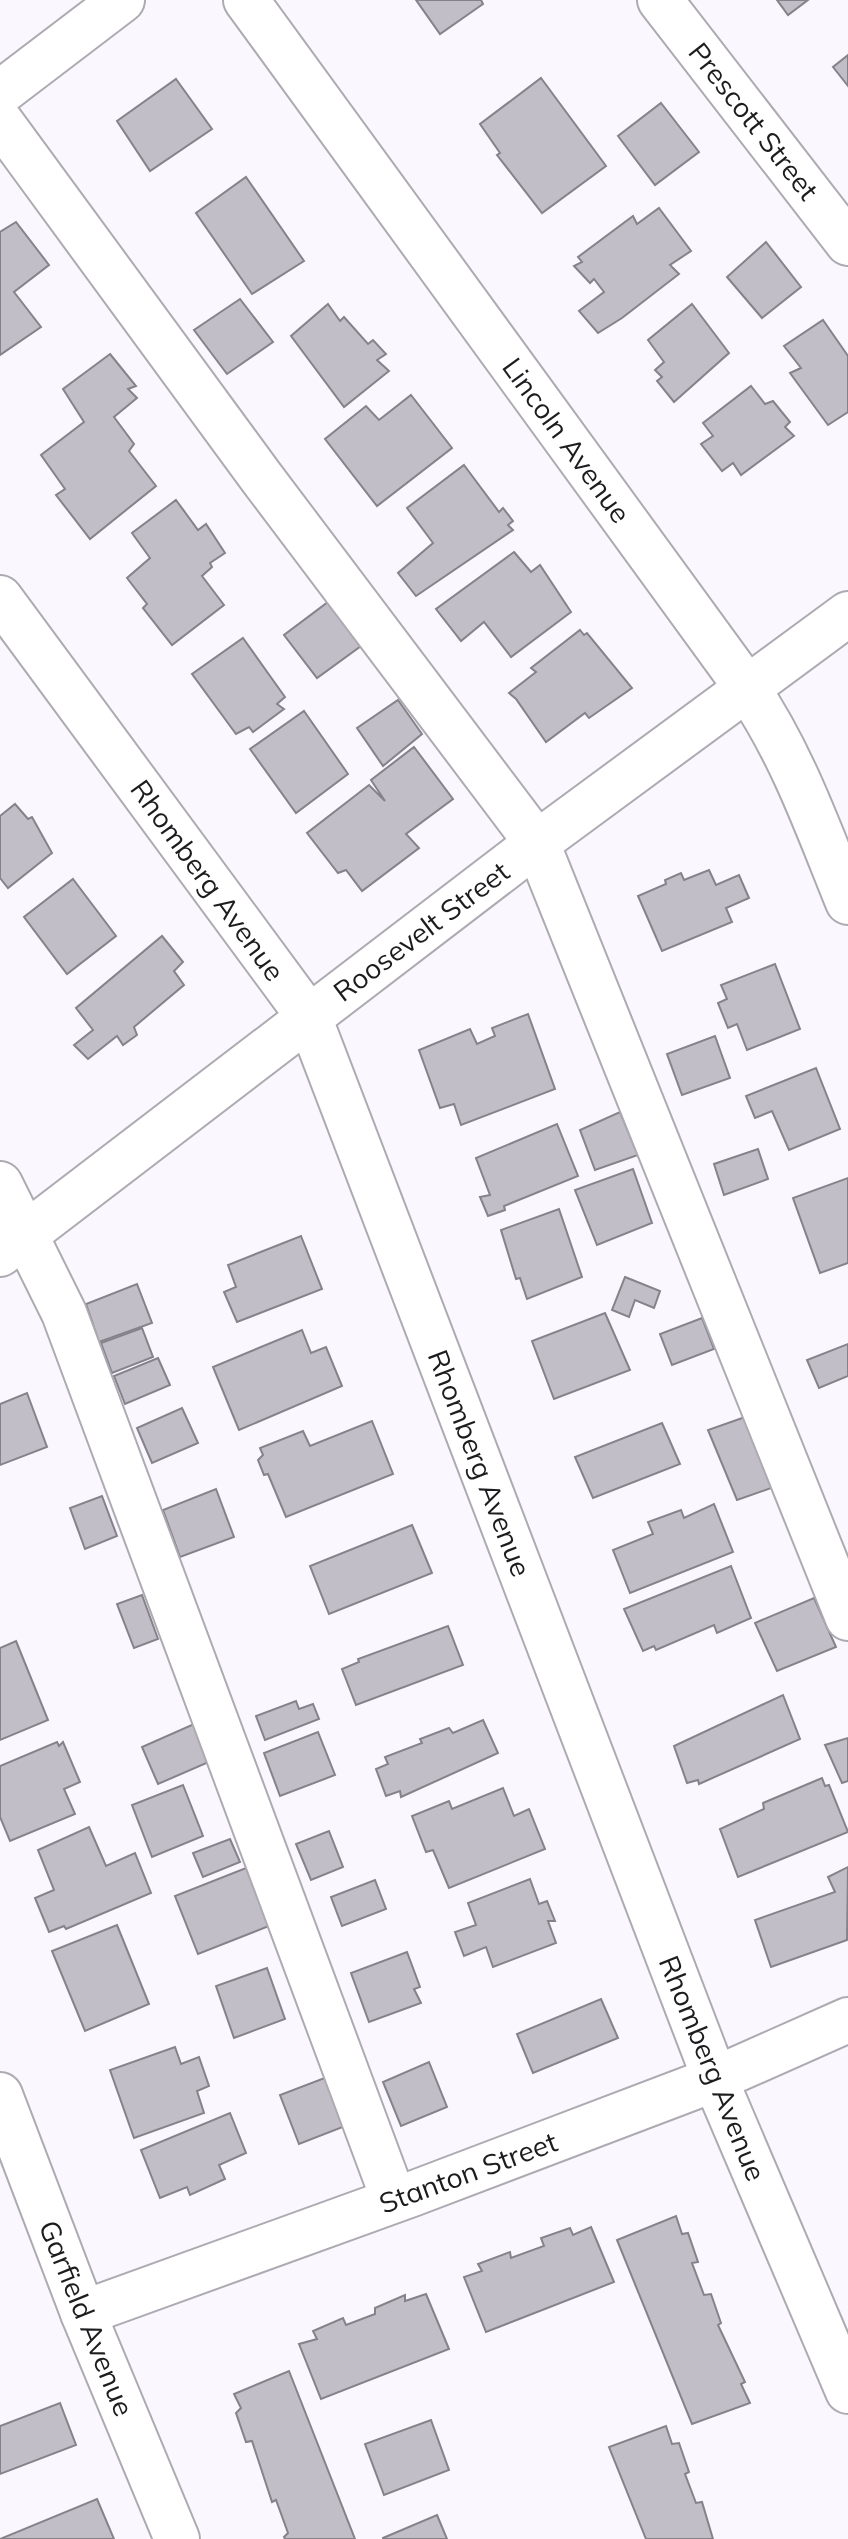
<svg xmlns="http://www.w3.org/2000/svg" width="848" height="2539" font-family="Mulish,sans-serif">
<style>
.building{fill:#c2bec7;stroke:#86828a;stroke-width:2}
.lines{fill:none;stroke-linecap:round;stroke-linejoin:round}
.minor-casing{stroke:#aeaab2;stroke-width:48}
.minor{stroke:#fff;stroke-width:44}
.labels{text-anchor:middle;dominant-baseline:central;stroke-width:8;stroke-linejoin:round;paint-order:stroke}
.street-label{font-size:28px;fill:#1c1b1e;stroke:#fff}
</style>
<rect width="100%" height="100%" fill="#fbf7ff"/>
<g class="building">
<polygon points="416,0 481,0 483,4 440,34"/>
<polygon points="777,0 808,0 788,15"/>
<polygon points="848,55 848,86 833,67"/>
<polygon points="541,78 606,166 542,213 497,155 500,153 480,124"/>
<polygon points="176,79 212,129 150,171 117,121"/>
<polygon points="661,103 699,152 655,185 618,136"/>
<polygon points="246,177 304,261 252,294 196,213"/>
<polygon points="659,208 691,251 670,265 679,274 622,318 598,333 579,311 604,292 594,279 590,283 574,266 582,262 578,257 633,216 637,224"/>
<polygon points="16,222 49,265 14,292 41,327 0,355 0,232"/>
<polygon points="766,242 801,287 762,318 727,277"/>
<polygon points="240,299 273,342 227,374 194,330"/>
<polygon points="328,304 340,321 344,317 368,344 373,340 386,354 377,360 389,371 344,407 291,336"/>
<polygon points="692,304 729,353 674,402 657,381 662,377 655,370 664,362 648,340"/>
<polygon points="823,320 848,356 848,412 828,425 790,373 801,368 784,346"/>
<polygon points="110,354 136,386 128,389 137,398 114,417 134,444 129,451 156,486 90,539 56,495 65,489 41,455 84,422 63,389"/>
<polygon points="751,386 765,404 773,401 790,422 785,427 794,436 741,475 733,463 722,471 701,444 713,436 703,423"/>
<polygon points="411,395 452,448 377,506 325,439 366,406 379,420"/>
<polygon points="464,465 499,512 503,508 513,521 508,525 513,530 416,596 398,573 433,543 407,508"/>
<polygon points="176,500 198,530 206,524 225,553 210,563 212,567 202,576 224,605 172,645 143,608 147,604 127,578 150,558 132,533"/>
<polygon points="514,552 531,572 540,565 571,612 511,657 484,622 461,641 436,609"/>
<polygon points="328,602 361,646 317,678 284,635"/>
<polygon points="580,630 584,635 587,633 632,688 589,718 585,713 546,742 516,699 509,693 536,672 531,668"/>
<polygon points="243,638 285,697 277,704 284,709 253,732 249,727 236,734 192,674"/>
<polygon points="398,700 422,734 383,766 357,728"/>
<polygon points="304,711 348,774 296,813 250,749"/>
<polygon points="414,747 453,799 406,834 419,848 362,891 346,870 338,873 307,833 369,785 385,801 371,780"/>
<polygon points="15,804 28,819 32,817 52,853 8,888 0,878 0,816"/>
<polygon points="709,870 716,885 739,875 749,898 726,908 732,922 662,951 638,896 666,884 665,880 681,873 684,880"/>
<polygon points="73,879 116,936 67,974 24,917"/>
<polygon points="162,936 183,962 174,971 184,985 134,1027 137,1035 123,1045 117,1036 88,1059 74,1045 93,1030 76,1008"/>
<polygon points="775,964 800,1029 747,1050 737,1024 728,1028 718,1003 727,999 721,985"/>
<polygon points="528,1014 555,1089 461,1125 454,1104 440,1108 419,1050 470,1029 477,1044 495,1036 492,1028"/>
<polygon points="715,1036 730,1078 682,1095 667,1054"/>
<polygon points="816,1068 840,1129 789,1150 772,1111 755,1118 746,1096"/>
<polygon points="620,1112 638,1155 595,1170 580,1130"/>
<polygon points="557,1124 578,1176 504,1206 505,1210 488,1216 480,1197 490,1195 476,1158"/>
<polygon points="758,1149 768,1179 724,1195 714,1164"/>
<polygon points="633,1169 652,1223 597,1245 575,1190"/>
<polygon points="848,1178 848,1263 820,1273 793,1198"/>
<polygon points="559,1209 582,1277 527,1299 520,1278 516,1279 501,1230"/>
<polygon points="301,1236 322,1289 237,1322 224,1292 236,1287 228,1265"/>
<polygon points="625,1277 660,1291 654,1308 635,1300 629,1317 612,1310"/>
<polygon points="137,1284 152,1323 99,1342 86,1304"/>
<polygon points="605,1313 630,1370 554,1399 532,1341"/>
<polygon points="702,1318 714,1349 672,1365 660,1334"/>
<polygon points="142,1328 153,1357 112,1373 101,1343"/>
<polygon points="302,1330 311,1353 326,1347 342,1386 239,1430 213,1367"/>
<polygon points="848,1344 848,1376 819,1388 807,1360"/>
<polygon points="158,1358 170,1385 125,1404 114,1376"/>
<polygon points="27,1393 47,1447 0,1465 0,1404"/>
<polygon points="182,1408 198,1443 152,1463 137,1428"/>
<polygon points="745,1417 774,1487 737,1500 708,1430"/>
<polygon points="372,1421 393,1474 286,1517 268,1474 264,1475 258,1460 263,1455 260,1448 303,1431 310,1446"/>
<polygon points="662,1423 680,1464 593,1498 575,1457"/>
<polygon points="216,1489 234,1537 180,1557 163,1510"/>
<polygon points="102,1496 117,1536 85,1549 70,1508"/>
<polygon points="714,1504 733,1552 630,1593 613,1550 653,1534 648,1522 681,1510 684,1518"/>
<polygon points="412,1525 432,1573 329,1614 310,1566"/>
<polygon points="731,1566 751,1618 717,1633 714,1625 656,1650 654,1646 643,1651 624,1609"/>
<polygon points="142,1595 158,1639 134,1648 117,1604"/>
<polygon points="814,1598 836,1647 777,1671 755,1623"/>
<polygon points="448,1626 463,1665 356,1705 342,1669 359,1662 358,1659"/>
<polygon points="16,1641 48,1720 0,1740 0,1648"/>
<polygon points="783,1695 800,1739 699,1784 698,1780 687,1783 674,1746"/>
<polygon points="296,1701 299,1709 313,1704 319,1719 265,1740 256,1716"/>
<polygon points="483,1720 498,1753 401,1797 400,1791 386,1796 376,1769 388,1764 385,1757 422,1743 420,1739 449,1728 453,1733"/>
<polygon points="194,1724 211,1761 158,1784 142,1747"/>
<polygon points="318,1732 335,1775 280,1796 264,1753"/>
<polygon points="848,1738 848,1781 842,1783 825,1745"/>
<polygon points="57,1742 59,1746 63,1742 80,1782 64,1789 75,1814 10,1841 0,1817 0,1766"/>
<polygon points="822,1778 825,1786 829,1785 848,1832 738,1877 720,1829 764,1809 763,1803"/>
<polygon points="183,1785 203,1836 152,1857 132,1805"/>
<polygon points="503,1788 514,1816 529,1809 545,1849 449,1888 433,1850 426,1852 412,1816 449,1801 452,1809"/>
<polygon points="89,1827 106,1866 135,1853 151,1893 66,1929 64,1926 49,1932 35,1898 54,1890 38,1850"/>
<polygon points="329,1831 343,1867 311,1880 296,1844"/>
<polygon points="230,1839 240,1862 203,1877 193,1853"/>
<polygon points="848,1867 847,1940 771,1967 755,1920 835,1892 828,1877"/>
<polygon points="246,1868 269,1926 198,1954 175,1896"/>
<polygon points="530,1879 539,1904 547,1901 555,1921 548,1921 556,1943 493,1967 486,1947 464,1956 455,1932 476,1925 468,1903"/>
<polygon points="375,1880 386,1909 342,1926 331,1897"/>
<polygon points="117,1925 149,2004 85,2031 52,1951"/>
<polygon points="407,1952 420,1987 414,1989 421,2003 369,2022 351,1973"/>
<polygon points="267,1968 285,2019 234,2038 216,1986"/>
<polygon points="601,1999 618,2038 533,2073 517,2034"/>
<polygon points="175,2047 181,2064 199,2057 209,2086 197,2091 204,2113 134,2138 110,2070"/>
<polygon points="429,2062 447,2107 401,2126 383,2082"/>
<polygon points="335,2074 353,2123 299,2144 280,2095"/>
<polygon points="230,2113 246,2153 219,2165 225,2179 190,2195 187,2187 160,2198 141,2150"/>
<polygon points="676,2216 682,2234 688,2233 698,2262 692,2263 704,2295 711,2294 721,2323 718,2325 745,2382 741,2384 750,2403 692,2424 617,2240"/>
<polygon points="591,2227 614,2282 486,2332 464,2277 482,2271 478,2264 510,2252 511,2258 544,2246 541,2238 570,2228 573,2235"/>
<polygon points="426,2294 449,2349 321,2399 299,2344 317,2339 313,2331 343,2318 346,2325 375,2314 375,2308 405,2295 405,2301"/>
<polygon points="289,2371 355,2539 285,2539 284,2537 288,2533 276,2500 272,2502 252,2441 246,2442 236,2413 241,2408 234,2394"/>
<polygon points="60,2403 76,2445 0,2474 0,2426"/>
<polygon points="431,2420 449,2470 384,2495 365,2444"/>
<polygon points="666,2426 672,2444 679,2443 689,2472 685,2474 696,2503 702,2502 713,2539 646,2539 609,2447"/>
<polygon points="97,2499 114,2539 0,2539"/>
<polygon points="437,2515 447,2539 383,2539 383,2538"/>
</g>
<g class="lines">
<defs>
<g id="minor">
<path d="M246 0 747 688C792 754 818 828 848 902"/>
<polyline points="660,0 848,243"/>
<polyline points="0,93 122,0"/>
<polyline points="0,121 261,477 537,843 848,1618"/>
<polyline points="0,598 309,1017 715,2079 848,2391"/>
<polyline points="0,1184 64,1313 394,2200"/>
<polyline points="0,1254 537,843 848,614"/>
<polyline points="0,2095 83,2313 177,2539"/>
<polyline points="83,2313 412,2194 715,2079 848,2020"/>
</g>
</defs>
<use href="#minor" class="minor-casing"/>
<use href="#minor" class="minor"/>
</g>
<g class="labels">
<g class="street-label">
<text transform="translate(754 121) rotate(52)">Prescott Street</text>
<text transform="translate(567 440) rotate(54)">Lincoln Avenue</text>
<text transform="translate(208 880) rotate(54)">Rhomberg Avenue</text>
<text transform="translate(421 931) rotate(-37)">Roosevelt Street</text>
<text transform="translate(480 1463) rotate(69)">Rhomberg Avenue</text>
<text transform="translate(713 2068) rotate(68)">Rhomberg Avenue</text>
<text transform="translate(468 2172) rotate(-20)">Stanton Street</text>
<text transform="translate(87 2318) rotate(68)">Garfield Avenue</text>
</g>
</g>
</svg>
